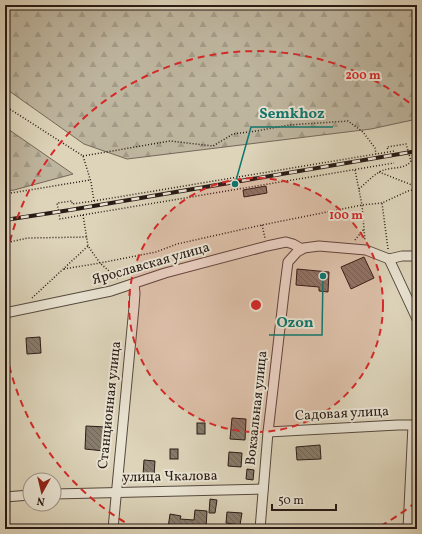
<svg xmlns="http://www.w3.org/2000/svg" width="422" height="534" font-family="Vollkorn,serif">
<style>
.forest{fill:url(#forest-firs);stroke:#74685a}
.building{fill:url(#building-back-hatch);stroke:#291b16}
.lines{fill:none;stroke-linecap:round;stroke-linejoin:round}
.minor-casing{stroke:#56493f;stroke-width:11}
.path{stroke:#291b16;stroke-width:1.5;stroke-dasharray:1 2;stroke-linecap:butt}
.minor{stroke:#e9e3d2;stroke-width:9}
.rail-casing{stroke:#291b16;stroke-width:4}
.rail{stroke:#e9e3d2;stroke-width:2.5;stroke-dasharray:8;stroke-linecap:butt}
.ring{fill:none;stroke:#d62828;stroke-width:2;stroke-dasharray:7 5}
.labels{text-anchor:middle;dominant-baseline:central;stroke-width:4;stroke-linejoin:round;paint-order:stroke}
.street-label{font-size:14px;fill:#291b16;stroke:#e9e3d2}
.centre{fill:#d62828;stroke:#e9e3d2;stroke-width:2}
.ring-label{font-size:12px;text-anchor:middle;font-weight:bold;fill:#d62828;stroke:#e9e3d2;stroke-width:4;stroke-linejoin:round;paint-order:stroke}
.leader{fill:none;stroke:#0f766e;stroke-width:1.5}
.callout-dot{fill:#0f766e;stroke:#e9e3d2;stroke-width:1.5}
.callout-label{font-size:15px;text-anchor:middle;font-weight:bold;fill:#0f766e;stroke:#e9e3d2;stroke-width:4;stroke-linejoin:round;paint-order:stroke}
</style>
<defs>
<pattern id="forest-firs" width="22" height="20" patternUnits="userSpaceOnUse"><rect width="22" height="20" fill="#beb59e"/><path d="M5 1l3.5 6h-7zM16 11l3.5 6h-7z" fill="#a39b87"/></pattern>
<pattern id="building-back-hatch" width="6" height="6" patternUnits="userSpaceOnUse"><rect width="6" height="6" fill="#877b6b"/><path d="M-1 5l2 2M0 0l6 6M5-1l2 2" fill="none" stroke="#6e6457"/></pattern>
</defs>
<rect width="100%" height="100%" fill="#ddd4ba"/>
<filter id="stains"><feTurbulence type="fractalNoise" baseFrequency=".005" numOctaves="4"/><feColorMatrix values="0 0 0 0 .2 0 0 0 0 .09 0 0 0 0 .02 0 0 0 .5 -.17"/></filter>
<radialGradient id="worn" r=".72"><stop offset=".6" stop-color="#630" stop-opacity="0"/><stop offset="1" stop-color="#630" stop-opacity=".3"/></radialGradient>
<g class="forest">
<polygon points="5,5 417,5 417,119 371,129 127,159 84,144 5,88"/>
<polygon points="5,127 73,174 14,190 5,191"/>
</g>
<g class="building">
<polygon points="266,186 267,193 244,197 243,190"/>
<polygon points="364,257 374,278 351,289 341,267"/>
<polygon points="297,269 329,272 328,292 319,291 319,287 296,285"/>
<polygon points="40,337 41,353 27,354 26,338"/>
<polygon points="232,418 246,419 245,440 230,439"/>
<rect x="197" y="423" width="8" height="11"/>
<polygon points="86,426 106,427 104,451 85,449"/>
<polygon points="320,445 321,459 297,460 296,447"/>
<rect x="170" y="449" width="8" height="10"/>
<polygon points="229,452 242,453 241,467 228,466"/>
<polygon points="144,460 155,461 154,476 143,475"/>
<polygon points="247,469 254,470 253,480 246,479"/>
<polygon points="210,499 217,500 215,513 209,513"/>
<polygon points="195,510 207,511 206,529 180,527 179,529 168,528 170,514 181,516 180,519 194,520"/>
<polygon points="227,512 242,513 240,525 226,523"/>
</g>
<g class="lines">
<defs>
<g id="minor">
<polyline points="389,259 417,319"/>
<polyline points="389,259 402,256 417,256"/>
<polyline points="5,313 111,291 165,273 267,246 286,242 293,244 302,249"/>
<polyline points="268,432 398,425 417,425"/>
<polyline points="54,494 263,489"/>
<polyline points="5,497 30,495"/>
<polyline points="113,529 134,307 135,293 134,284"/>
<polyline points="260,529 268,432 284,293 288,262 297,252 304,248 319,246 366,250 389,259"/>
<polyline points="408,529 413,425"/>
</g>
</defs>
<use href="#minor" class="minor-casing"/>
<g class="path">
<polyline points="5,106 83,156 91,182 94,201 72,204 72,201 57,203 60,219 83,215 88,246 100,263 118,279"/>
<polyline points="83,156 170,141 213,146 233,134 256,131 289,125 348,121 363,132 375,148 376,154"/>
<polyline points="355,170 362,205 365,241"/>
<polyline points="379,172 417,187"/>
<path d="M359 189C366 183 376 172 384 170 393 167 406 169 411 161L406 144 387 147 388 151"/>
<polyline points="5,194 90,180"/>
<polyline points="94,201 394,151"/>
<polyline points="83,215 394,163"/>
<polyline points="262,225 265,238"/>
<polyline points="355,240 364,229"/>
<polyline points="5,243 28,238 87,237"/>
<polyline points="388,249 382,203 408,191 417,189"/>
<polyline points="64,269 100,263 156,252 177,244 262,225 362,205 382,203"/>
<polyline points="32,298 88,246"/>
</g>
<use href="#minor" class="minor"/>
<defs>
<polyline id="rail" points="5,220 70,210 417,151"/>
</defs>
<use href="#rail" class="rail-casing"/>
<use href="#rail" class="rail"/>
</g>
<circle cx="256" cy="305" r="127" fill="#d62828" fill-opacity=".12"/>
<g class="ring">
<circle cx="256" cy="305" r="127"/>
<path d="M416 502A254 254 0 0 1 377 528M135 528A254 254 0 0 1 5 345M5 265A254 254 0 0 1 416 108"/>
</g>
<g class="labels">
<g class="street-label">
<text transform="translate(151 264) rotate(-16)">Ярославская улица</text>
<text transform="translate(110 405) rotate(-84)">Станционная улица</text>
<text transform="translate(257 408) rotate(-84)">Вокзальная улица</text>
<text transform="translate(342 414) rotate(-3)">Садовая улица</text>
<text transform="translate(170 477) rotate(-1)">улица Чкалова</text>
</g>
</g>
<circle cx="256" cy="305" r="6" class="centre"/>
<g class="ring-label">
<text x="363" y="79">200 m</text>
<text x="346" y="219">100 m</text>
</g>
<path class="leader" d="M235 184L251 127H333M323 276L322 335H269"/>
<g class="callout-dot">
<circle cx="235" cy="184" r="4"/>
<circle cx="323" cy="276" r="4"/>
</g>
<g class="callout-label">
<text x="292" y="118">Semkhoz</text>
<text x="295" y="327">Ozon</text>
</g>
<rect width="422" height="534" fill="none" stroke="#ddd4ba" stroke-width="20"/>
<rect x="6" y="6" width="410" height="522" fill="none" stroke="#291b16" stroke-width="2"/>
<rect x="10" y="10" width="402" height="514" fill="none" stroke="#291b16"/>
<g transform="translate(42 492) rotate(188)"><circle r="19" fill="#e9e3d2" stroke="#9c9387"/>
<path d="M0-3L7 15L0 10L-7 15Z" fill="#8f2418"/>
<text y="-6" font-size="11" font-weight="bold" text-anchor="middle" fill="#291b16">N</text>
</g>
<path d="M272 504v6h64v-6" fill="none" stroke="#291b16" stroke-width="2"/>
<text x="278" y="504" font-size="12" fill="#291b16" stroke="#e9e3d2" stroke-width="3" paint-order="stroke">50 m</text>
<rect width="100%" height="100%" filter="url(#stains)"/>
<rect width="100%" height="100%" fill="url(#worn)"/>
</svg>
